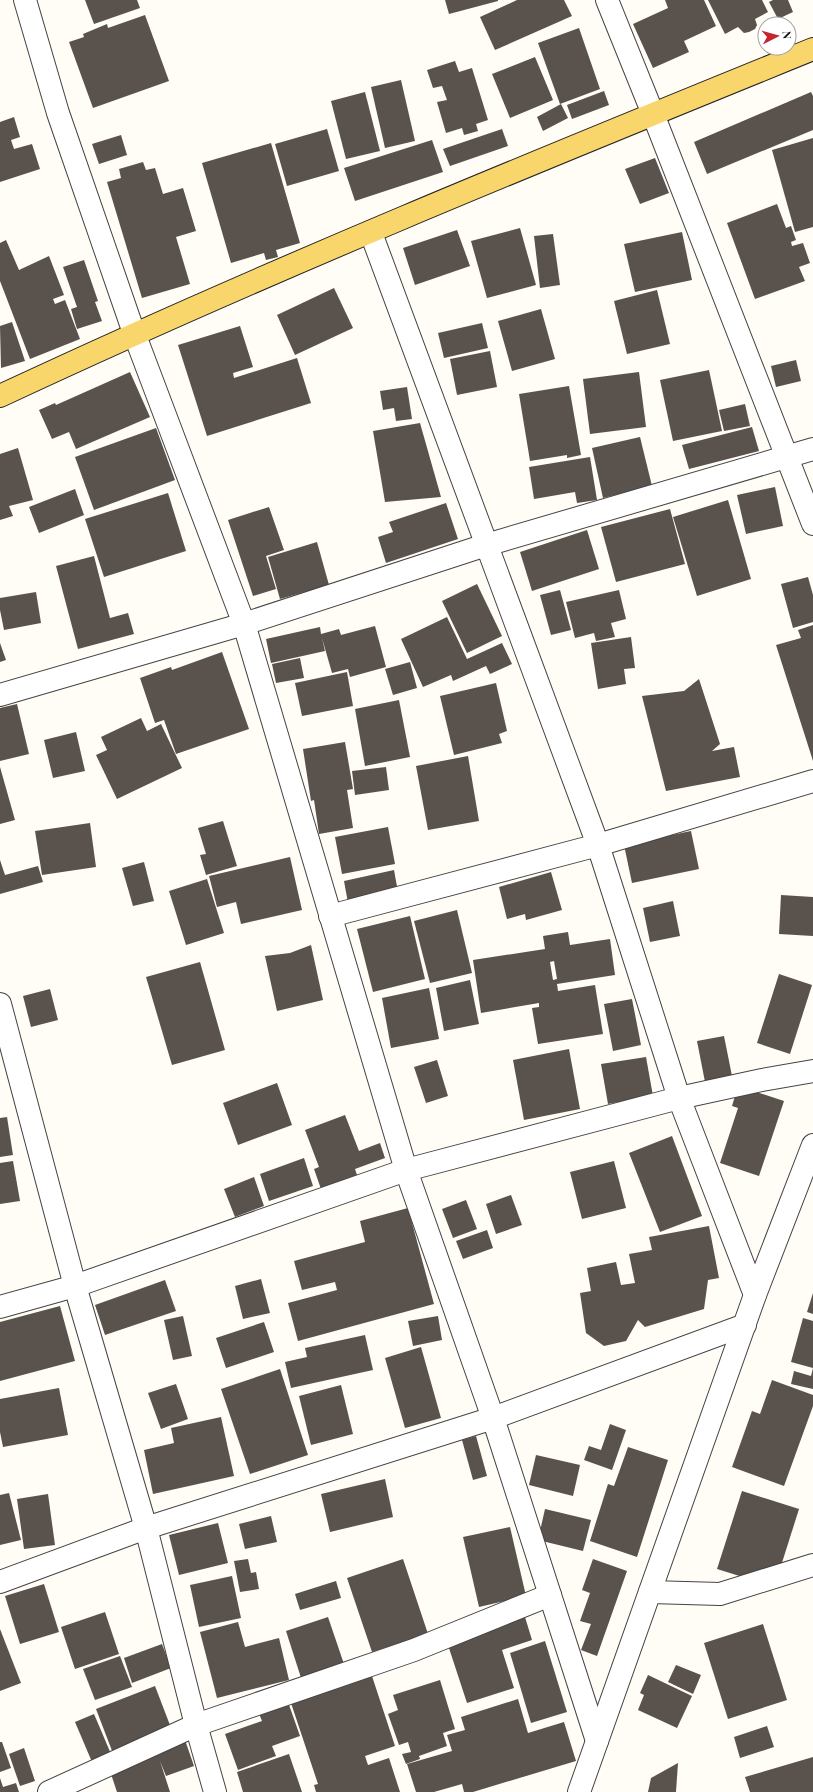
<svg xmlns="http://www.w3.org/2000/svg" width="813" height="1792" font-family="'Playfair Display',serif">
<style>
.building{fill:#5a524d;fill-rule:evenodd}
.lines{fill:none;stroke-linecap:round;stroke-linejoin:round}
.minor-casing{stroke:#444;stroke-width:24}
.major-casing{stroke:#222;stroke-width:24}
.minor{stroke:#fff;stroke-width:22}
.major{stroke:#f9d66b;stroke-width:22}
</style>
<rect width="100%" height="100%" fill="#fffdf5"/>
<g class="building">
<polygon points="85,0 137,0 140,8 94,24"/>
<polygon points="445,0 498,0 498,1 449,14"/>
<polygon points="517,0 564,0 572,16 495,50 480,17"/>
<polygon points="665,0 704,0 716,26 684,41 689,52 653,68 633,24 668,8"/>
<polygon points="708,0 762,0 768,12 755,19 757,25 755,29 749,32 744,33 738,27 725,34"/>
<polygon points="773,0 788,0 793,12 778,19 769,2"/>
<polygon points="145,15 169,81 93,108 69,42 84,37 83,34 107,24 108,28"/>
<polygon points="579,28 600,89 560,104 538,43"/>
<polygon points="535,57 553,100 510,118 492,74"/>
<polygon points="455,61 459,72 472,68 488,120 476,124 478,131 464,135 462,128 446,133 437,102 447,100 442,86 433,88 427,70"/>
<polygon points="401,80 415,141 385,148 371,87"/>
<polygon points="604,91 609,105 572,119 567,105"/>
<polygon points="365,92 380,151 346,159 331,101"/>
<polygon points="811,92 813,96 813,130 707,174 694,142"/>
<polygon points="561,104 568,118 543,131 537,117"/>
<polygon points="14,117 20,137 11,140 14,149 32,144 40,169 0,182 0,122"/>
<polygon points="327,129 339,171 287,186 275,144"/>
<polygon points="502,129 508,146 450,166 443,149"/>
<polygon points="121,135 127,155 99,164 92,144"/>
<polygon points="813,138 813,227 795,232 772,150"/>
<polygon points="432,140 443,172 355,201 344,168"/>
<polygon points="271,143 300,243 276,250 278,257 266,260 264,253 231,263 202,163"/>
<polygon points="655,158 669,193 640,204 625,169"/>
<polygon points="143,162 146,170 155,168 163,194 183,188 196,231 176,237 190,284 142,298 107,182 121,178 119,169"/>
<polygon points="777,204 786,228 791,226 796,240 791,242 792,246 803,243 810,263 799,267 805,281 755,299 727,223"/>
<polygon points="520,228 536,285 487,298 471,241"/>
<polygon points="457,230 470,266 415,285 403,248"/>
<polygon points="682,232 692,280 635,292 624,244"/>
<polygon points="553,234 560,285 540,288 534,236"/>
<polygon points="6,240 19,270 49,256 64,295 53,299 55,304 65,300 80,339 30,359 0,281 0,243"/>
<polygon points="84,260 98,301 95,302 102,321 77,329 71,309 77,307 63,267"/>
<polygon points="334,288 353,328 295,355 277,315"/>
<polygon points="657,290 670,344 627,354 614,301"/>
<polygon points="541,309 555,359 512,371 498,321"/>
<polygon points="12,322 25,361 1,368 0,326"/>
<polygon points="482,323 488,348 444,358 438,333"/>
<polygon points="240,326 253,367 233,373 234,378 297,358 311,403 207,436 178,345"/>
<polygon points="490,351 497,387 457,395 450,359"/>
<polygon points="796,360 801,381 776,387 771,366"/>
<polygon points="709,370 722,431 673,441 660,380"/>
<polygon points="130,372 150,417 76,449 69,432 52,439 39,410 55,403 56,405"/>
<polygon points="639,372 646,427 590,434 583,379"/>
<polygon points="569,386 581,455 567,458 567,455 530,461 519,394"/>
<polygon points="407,387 412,419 396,421 394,408 383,410 380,391"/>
<polygon points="745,404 750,426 724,431 719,410"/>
<polygon points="420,423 441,497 385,502 373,431"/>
<polygon points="752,427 759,451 689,469 682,445"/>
<polygon points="156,428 175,480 94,510 75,457"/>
<polygon points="640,437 652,486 603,498 592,448"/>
<polygon points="18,448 33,500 9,506 13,516 0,520 0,454"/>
<polygon points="590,457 597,500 577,503 575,492 534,499 529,467"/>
<polygon points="775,487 783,526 746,534 737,495"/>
<polygon points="75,489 84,515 39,533 29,507"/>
<polygon points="168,493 186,551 104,577 85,519"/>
<polygon points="728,500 751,579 697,596 673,517"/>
<polygon points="446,503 458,539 386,563 378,537 393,532 389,522"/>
<polygon points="269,507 284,550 266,556 276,589 253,596 228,520"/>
<polygon points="670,509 685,564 616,582 601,527"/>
<polygon points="587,530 599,569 532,591 520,552"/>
<polygon points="317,542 329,585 280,599 268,557"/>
<polygon points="94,556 110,618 128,613 134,634 78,649 56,566"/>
<polygon points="808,577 813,595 813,622 793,628 781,584"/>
<polygon points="477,584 502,636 467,653 442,601"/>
<polygon points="560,590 571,630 551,635 540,595"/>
<polygon points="619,590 626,619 611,623 615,637 596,641 594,633 575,638 566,602"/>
<polygon points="36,592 41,623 4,630 0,610 0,598"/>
<polygon points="447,617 467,659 502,643 512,664 490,674 486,666 453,681 451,675 423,687 401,639"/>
<polygon points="813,625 813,761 776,645 801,638 798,630"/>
<polygon points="375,626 386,667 350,677 348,669 332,673 322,638 325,651 271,663 266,639 320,627 321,634 339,629 341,635"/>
<polygon points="631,637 635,668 624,669 626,684 598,689 591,643"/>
<polygon points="0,643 6,660 0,662"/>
<polygon points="222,652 249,729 176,754 164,720 155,723 140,678 171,667 172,670"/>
<polygon points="300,658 304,678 276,683 272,664"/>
<polygon points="410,662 417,688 393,695 385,669"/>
<polygon points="347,672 353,706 302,716 295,683"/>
<polygon points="699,679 720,744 712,751 734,747 740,777 666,791 642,696 684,691"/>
<polygon points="496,683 507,731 499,734 502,743 454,755 440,696"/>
<polygon points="399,700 410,757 365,766 355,709"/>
<polygon points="17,704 29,754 0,761 0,708"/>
<polygon points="141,718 147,731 161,724 182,768 117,799 96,755 107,750 101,737"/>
<polygon points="76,732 85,771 53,778 44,740"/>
<polygon points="345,742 353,789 347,790 353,828 319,834 314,800 311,801 303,749"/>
<polygon points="468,756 479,821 428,830 416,766"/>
<polygon points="0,767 15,820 0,824"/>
<polygon points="386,767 389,790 355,795 352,771"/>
<polygon points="223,821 237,866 206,875 200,855 206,854 198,828"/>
<polygon points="90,823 96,867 42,875 35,831"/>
<polygon points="388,827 395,864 342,874 335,837"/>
<polygon points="691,831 699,869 632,883 624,845"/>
<polygon points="290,857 302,910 241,924 236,902 217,907 209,876"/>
<polygon points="0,860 5,875 38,866 43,882 0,894"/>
<polygon points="144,862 154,901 133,906 122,868"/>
<polygon points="394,870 398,892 348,903 344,881"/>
<polygon points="551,872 562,910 526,920 525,914 507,919 499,887"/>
<polygon points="207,879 224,933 186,945 169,891"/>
<polygon points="781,895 813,897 813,936 779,934"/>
<polygon points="673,901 680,936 650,942 643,908"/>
<polygon points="457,910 472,973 430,983 414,921"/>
<polygon points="410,916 425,979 373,992 357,929"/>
<path d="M568 932 570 945 610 939 615 975 557 984 558 991 595 985 603 1034 538 1044 532 1008 539 1007V1003L481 1013 473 960 545 949 543 936ZM554 961 557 979 553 980 550 962Z"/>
<polygon points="311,945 323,1000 277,1011 265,956 290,953"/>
<polygon points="200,962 225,1050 172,1065 146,977"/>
<polygon points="779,974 812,985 790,1054 757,1043"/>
<polygon points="470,980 479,1024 444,1031 436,988"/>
<polygon points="429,988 439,1039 391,1048 382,998"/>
<polygon points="50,989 58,1020 31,1027 23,996"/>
<polygon points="632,999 641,1045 613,1051 604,1004"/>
<polygon points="724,1036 732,1076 705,1082 697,1041"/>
<polygon points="569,1049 580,1109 524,1120 513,1060"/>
<polygon points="646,1057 653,1096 608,1104 601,1064"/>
<polygon points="437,1060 448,1096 426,1103 414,1067"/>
<polygon points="277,1083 292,1125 238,1145 223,1103"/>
<polygon points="738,1086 784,1101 759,1176 720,1163 738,1108 732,1106"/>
<polygon points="345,1115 359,1151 380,1143 385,1158 355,1169 357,1175 321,1189 314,1169 319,1167 305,1130"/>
<polygon points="7,1117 13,1155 0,1157 0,1118"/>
<polygon points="672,1136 702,1216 660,1232 629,1153"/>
<polygon points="304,1158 313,1186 269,1201 260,1174"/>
<polygon points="13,1161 20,1201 0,1204 0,1163"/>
<polygon points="614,1161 626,1208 582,1219 570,1172"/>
<polygon points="254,1177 264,1206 235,1217 224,1189"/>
<polygon points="511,1195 522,1225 496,1234 486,1204"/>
<polygon points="466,1200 477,1229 453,1238 442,1209"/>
<polygon points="408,1208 434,1304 298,1341 288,1303 337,1290 335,1282 302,1290 294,1261 365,1242 360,1221"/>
<polygon points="709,1226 719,1278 708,1280 704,1309 645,1327 638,1320 626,1341 604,1346 586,1333 580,1293 591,1291 587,1268 616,1262 621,1285 635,1283 629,1254 652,1250 649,1237"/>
<polygon points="487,1230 493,1248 463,1259 456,1241"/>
<polygon points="261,1279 270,1313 243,1319 235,1286"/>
<polygon points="165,1280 176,1311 105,1335 95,1305"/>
<polygon points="813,1293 813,1314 807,1312"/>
<polygon points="60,1306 75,1361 0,1381 0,1322"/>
<polygon points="183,1316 192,1356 173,1360 164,1320"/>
<polygon points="438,1316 442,1340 413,1346 408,1321"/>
<polygon points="803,1318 813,1321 813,1368 791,1362"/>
<polygon points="264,1322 274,1352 226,1368 216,1338"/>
<polygon points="365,1335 373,1370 291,1388 285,1362 307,1357 305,1348"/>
<polygon points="421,1347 441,1418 405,1428 385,1358"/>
<polygon points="813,1368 813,1389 791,1384 794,1371 811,1376"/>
<polygon points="280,1369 308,1455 250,1474 221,1389"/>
<polygon points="772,1380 813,1395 813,1406 784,1486 732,1467 752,1411 760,1414"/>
<polygon points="176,1384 188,1419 161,1429 148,1393"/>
<polygon points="341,1385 353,1434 311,1445 299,1396"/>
<polygon points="59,1388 68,1435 3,1447 0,1432 0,1399"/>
<polygon points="221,1417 234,1476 153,1494 144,1450 174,1443 171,1428"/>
<polygon points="610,1424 626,1430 612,1470 584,1460 589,1446 601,1450"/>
<polygon points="476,1436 487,1476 473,1480 462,1440"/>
<polygon points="628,1447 668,1460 637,1557 590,1541 608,1484 614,1486"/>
<polygon points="536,1455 580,1465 573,1496 529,1485"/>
<polygon points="385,1479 393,1517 330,1532 321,1494"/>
<polygon points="742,1491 799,1509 780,1569 746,1578 717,1569"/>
<polygon points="9,1493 21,1540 0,1545 0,1495"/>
<polygon points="48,1494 55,1545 24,1549 17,1499"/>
<polygon points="545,1509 591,1520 583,1551 538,1540"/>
<polygon points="271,1516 277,1542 245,1549 239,1524"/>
<polygon points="218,1523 228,1563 179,1575 169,1535"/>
<polygon points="510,1527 526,1596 479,1607 463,1537"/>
<polygon points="248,1559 251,1573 256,1572 259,1589 240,1592 234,1561"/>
<polygon points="403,1559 428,1634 372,1652 347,1578"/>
<polygon points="593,1559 627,1571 597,1656 581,1650 591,1624 580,1621 590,1593 582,1590"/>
<polygon points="232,1576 241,1618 199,1627 190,1585"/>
<polygon points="336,1581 341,1598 300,1610 295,1594"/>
<polygon points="44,1584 59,1632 20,1644 5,1596"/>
<polygon points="105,1612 119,1654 75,1669 61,1627"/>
<polygon points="328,1617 346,1670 303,1684 286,1631"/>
<polygon points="525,1617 532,1640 502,1650 514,1688 467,1703 447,1642"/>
<polygon points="238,1622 245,1647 279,1638 289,1680 217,1698 200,1632"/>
<polygon points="763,1624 787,1700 728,1719 704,1643"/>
<polygon points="0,1629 21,1683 0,1691"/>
<polygon points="545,1641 567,1712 531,1723 510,1653"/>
<polygon points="162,1644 171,1668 132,1683 124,1658"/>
<polygon points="120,1656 132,1687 95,1700 83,1669"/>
<polygon points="676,1665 701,1675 693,1694 668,1682"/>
<polygon points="371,1673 395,1746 365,1756 368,1765 389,1758 400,1792 316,1792 314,1785 318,1784 290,1700"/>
<polygon points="648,1675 692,1696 677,1728 638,1710 644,1695 640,1693"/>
<polygon points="440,1680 455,1729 443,1733 447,1746 419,1756 420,1759 406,1764 402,1754 411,1752 408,1742 399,1745 388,1714 398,1710 393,1695"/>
<polygon points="155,1686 173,1733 114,1756 96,1709"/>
<polygon points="518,1699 528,1733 564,1722 576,1761 473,1792 464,1792 462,1784 434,1792 416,1792 407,1764 452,1751 447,1735 465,1730 461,1717"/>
<polygon points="288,1702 300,1736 272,1746 276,1756 238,1770 225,1734 262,1721 257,1709"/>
<polygon points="94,1714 114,1761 95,1769 75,1722"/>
<polygon points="767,1726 774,1747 740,1758 734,1737"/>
<polygon points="185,1740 194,1766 166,1776 160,1761 170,1792 117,1792 109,1768"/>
<polygon points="0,1742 2,1742 11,1768 0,1772"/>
<polygon points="24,1748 35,1781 20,1786 9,1754"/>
<polygon points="289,1754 302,1792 243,1792 237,1772"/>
<polygon points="813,1757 813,1792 750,1792 745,1777"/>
<polygon points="678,1763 676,1792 648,1792 651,1778"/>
<polygon points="0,1778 3,1787 16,1783 19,1792 0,1792"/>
</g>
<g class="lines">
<defs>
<g id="minor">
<polyline points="25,0 58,113 134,333 244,624 406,1170 493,1418 597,1741"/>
<polyline points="607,0 653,114 813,524"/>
<polyline points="371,233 598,845 679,1098 755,1295"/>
<polyline points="0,695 244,624 486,545 813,449"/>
<polyline points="330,916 598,845 813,781"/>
<polyline points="0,1004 75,1286 146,1528 196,1725 215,1792"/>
<polyline points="0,1307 75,1286 406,1170 679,1098 762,1080 813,1071"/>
<polyline points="0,1582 146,1528 493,1418 745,1325"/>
<polyline points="650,1592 720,1594 813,1565"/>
<polyline points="49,1792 196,1725 414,1650 550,1595"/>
<polyline points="579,1792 755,1295 813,1145"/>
</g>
<path id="major" d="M0 396C267 271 540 160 813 49"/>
</defs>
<use href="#minor" class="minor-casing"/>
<use href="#major" class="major-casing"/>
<use href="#minor" class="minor"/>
<use href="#major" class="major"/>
</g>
<g transform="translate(777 36) rotate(84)"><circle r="19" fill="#ffffff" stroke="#a0a0a0"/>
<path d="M0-3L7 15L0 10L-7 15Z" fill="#c4262e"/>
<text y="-6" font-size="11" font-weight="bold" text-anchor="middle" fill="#111111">N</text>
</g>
</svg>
